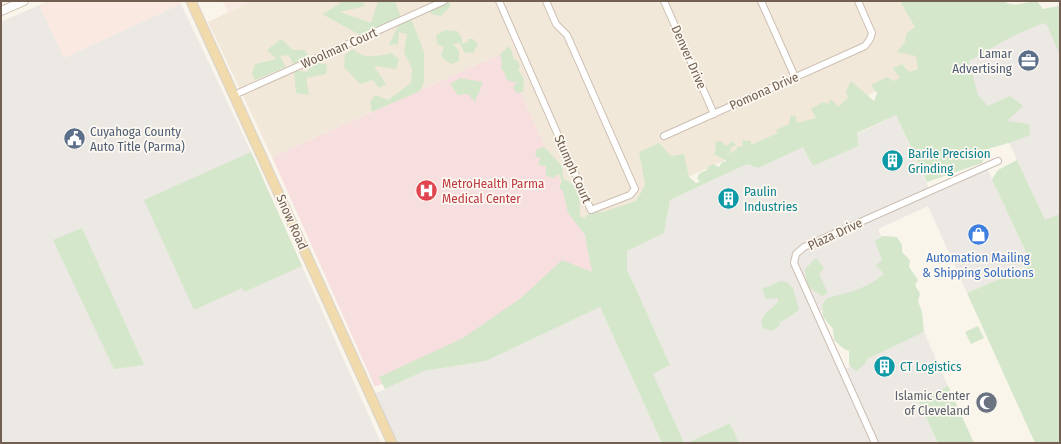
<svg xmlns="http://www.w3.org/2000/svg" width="1061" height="444" font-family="'Fira Sans Condensed',sans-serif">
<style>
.residential{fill:#f1e8da}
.commercial{fill:#f9e9e0}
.industrial{fill:#ece8e3}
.medical{fill:#f7dfe0}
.green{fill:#d4e7ca}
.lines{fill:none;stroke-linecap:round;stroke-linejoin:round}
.street-casing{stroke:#ccbeb2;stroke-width:8}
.secondary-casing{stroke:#cebfb0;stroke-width:10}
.primary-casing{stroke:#d8d2ce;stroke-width:11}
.street{stroke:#fff;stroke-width:6}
.secondary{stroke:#fff;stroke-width:8}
.primary{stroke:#f1dbac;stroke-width:9}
.labels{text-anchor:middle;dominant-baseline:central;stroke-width:3.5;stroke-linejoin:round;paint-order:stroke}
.street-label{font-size:13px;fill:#735f51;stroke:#fdf9f1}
.service-label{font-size:13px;fill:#4e5e75;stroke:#fdf9f1;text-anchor:end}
.culture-label{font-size:13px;fill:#0d838f;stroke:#fdf9f1;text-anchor:start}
.health-label{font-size:13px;fill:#be3a42;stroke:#fdf9f1;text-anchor:start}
.shop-label{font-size:13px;fill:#366cbe;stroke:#fdf9f1}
.worship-label{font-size:13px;fill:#5b616d;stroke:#fdf9f1;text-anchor:end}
</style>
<rect width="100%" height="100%" fill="#faf5eb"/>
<polygon class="residential" points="252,1 906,1 934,65 677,182 639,152 645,185 636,201 579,223 503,53 272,157 208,22"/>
<g class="commercial">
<polygon points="48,1 180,1 181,4 64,58 39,5"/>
<polygon points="222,1 252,1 228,12"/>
</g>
<g class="industrial">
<polygon points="181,4 251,152 381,443 1,443 1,22 39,5 64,58"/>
<polygon points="1052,11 1060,29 1060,214 1045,221 1001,125 934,65"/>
<polygon points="896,115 931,193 987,168 1032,265 967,293 928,206 878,229 898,274 820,311 845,369 924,332 948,386 918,400 938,443 739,443 730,423 687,443 684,443 652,374 670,365 627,269 626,251 664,233 670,200 747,164 758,168 804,146 813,166 857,134"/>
<polygon points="600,307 662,443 396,443 374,394 424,371 486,361"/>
</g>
<polygon class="medical" points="503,53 606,283 375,387 272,157"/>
<g class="green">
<polygon points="340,1 362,1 365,6 340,12 371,23 378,1 395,1 401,18 360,35 322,14 340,4"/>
<polygon points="429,1 450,1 450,7 441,16 431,14 430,6 436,3"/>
<path d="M900 1H1004C1014 9 1025 1 1037 1L1043 9 1059 6 1060 55 1047 25 1043 23 1011 37 969 61 978 95 988 106 1010 96 1023 106 1007 121 1029 124 1030 135 1012 142 988 149 982 163 927 182 896 115 857 133 858 146 813 166 803 147 758 168 747 164 670 200 664 233 627 251V269L670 365 653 374 684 443H662L600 307 486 361 424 371 385 389 379 377 463 338 521 298 562 260 592 272 585 235 568 213 563 191 559 187 562 181 559 174 553 178 546 176V166L538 165 540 158 535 156 537 149 544 147 563 167 562 173 564 179C581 187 580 199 580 216L584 218 593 211 603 212 636 201 645 185 639 152 659 143 671 156 684 154 689 177 696 183 700 182 697 178 700 173 707 170 708 167 713 164 719 167 722 162 727 161 714 154 716 150 715 142 721 141 726 146 733 141 736 145 730 148 731 151 727 154 737 150 736 146 737 147 743 146 742 140 751 141V145L778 133 776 130 789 124 791 115 796 116 797 123 816 118 811 109 823 102 829 104V100L833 101 838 107 848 98 846 91 851 81 874 101 877 93 871 85 887 77 894 81 900 78 893 68 902 64 909 72 918 69 916 56 897 52 905 42 906 34 915 27Z"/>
<polygon points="412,21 424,52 424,82 420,91 372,112 370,102 375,95 388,100 411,83 412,69 404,52 407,34 399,32 398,44 389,45 400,22"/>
<polygon points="445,30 457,31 462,38 462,44 468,42 468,39 473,39 478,44 473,53 464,52 460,43 453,44 459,51 459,61 451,64 445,60 441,55 444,47 437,44 436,35"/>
<polygon points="281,39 293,50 305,50 309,57 293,64 289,55 280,56 286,67 255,80 252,73 255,64 277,59 267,50"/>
<polygon points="506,46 511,49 514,60 518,61 520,67 518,70 524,79 523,92 516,93 513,86 517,83 507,80 505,74 501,68 502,63 500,54 506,49"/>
<path d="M354 49C363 60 378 56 391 53L399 59 396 69 374 66 386 84 379 88 373 80 360 84 344 67 345 54Z"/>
<polygon points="313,61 327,65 326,74 306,78 309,95 296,93 294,70 307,72"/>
<polygon points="460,78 483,82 475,102 468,94 458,95 450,84"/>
<polygon points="251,152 302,266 244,292 242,288 194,310 144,200"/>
<polygon points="1017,160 1045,220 1060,214 1060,443 1035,443 967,293 1032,265 992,179 998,170"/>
<polygon points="82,228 144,365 114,369 53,240"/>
<path d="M883 236 897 237 902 245V252L910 260 909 267 918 280 915 285 920 294 918 301 922 312 924 332 867 359 864 365 856 371 849 365V351L844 349 834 340 833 329 823 317 822 305 827 298C848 293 868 288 884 274L876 265 882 260 875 241Z"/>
<polygon points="816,258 824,268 819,274 828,293 822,296 807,286 805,269"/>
<path d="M781 281 787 282 793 288 799 310C792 314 788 319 780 322L779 326 772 331 763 328 761 323 764 315 779 301 777 298 766 299 762 289Z"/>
<polygon points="978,326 984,338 971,344 965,332"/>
<polygon points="948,386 974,443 938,443 918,400"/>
<polygon points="730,423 739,443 687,443"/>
</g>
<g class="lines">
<defs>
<g id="street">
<polyline points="499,1 591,210 630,195 635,189 567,35 556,24 546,1"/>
<polyline points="664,1 714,114"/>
<polyline points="761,1 795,77"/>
<polyline points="234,95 444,1"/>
<polyline points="664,136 865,46 870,39 872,33 858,1"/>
<polyline points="875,443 794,263 796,254 804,247 998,161"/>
</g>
<polyline id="secondary" points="1,11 24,1"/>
<polyline id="primary" points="191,1 392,443"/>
</defs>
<use href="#street" class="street-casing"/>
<use href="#secondary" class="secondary-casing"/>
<use href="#primary" class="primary-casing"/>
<use href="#street" class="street"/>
<use href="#secondary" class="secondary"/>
<use href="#primary" class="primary"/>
</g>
<defs>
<symbol id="office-disc" viewBox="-11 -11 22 22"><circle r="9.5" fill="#5c6f8a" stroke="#fdf9f1"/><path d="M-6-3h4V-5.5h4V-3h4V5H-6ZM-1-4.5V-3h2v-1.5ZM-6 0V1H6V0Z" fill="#fff"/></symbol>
<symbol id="civic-disc" viewBox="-11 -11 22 22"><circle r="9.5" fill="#5c6f8a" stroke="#fdf9f1"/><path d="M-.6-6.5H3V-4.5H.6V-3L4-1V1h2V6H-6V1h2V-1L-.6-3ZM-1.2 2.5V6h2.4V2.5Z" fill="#fff"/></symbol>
<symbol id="building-disc" viewBox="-11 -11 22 22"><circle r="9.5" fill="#0f9aa8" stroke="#fdf9f1"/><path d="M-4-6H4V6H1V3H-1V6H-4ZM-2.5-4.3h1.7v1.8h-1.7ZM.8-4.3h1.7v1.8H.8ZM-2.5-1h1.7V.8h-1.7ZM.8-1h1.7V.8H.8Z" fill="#fff"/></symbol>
<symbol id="hospital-disc" viewBox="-11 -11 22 22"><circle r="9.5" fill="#e0444e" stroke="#fdf9f1"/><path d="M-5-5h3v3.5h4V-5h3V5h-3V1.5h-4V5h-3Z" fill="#fff"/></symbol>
<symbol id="shop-disc" viewBox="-11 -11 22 22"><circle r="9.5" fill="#3f7fe0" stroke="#fdf9f1"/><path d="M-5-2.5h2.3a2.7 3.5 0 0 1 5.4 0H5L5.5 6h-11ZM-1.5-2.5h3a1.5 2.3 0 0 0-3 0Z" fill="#fff"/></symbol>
<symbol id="mosque-disc" viewBox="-11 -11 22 22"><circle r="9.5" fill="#6b7280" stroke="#fdf9f1"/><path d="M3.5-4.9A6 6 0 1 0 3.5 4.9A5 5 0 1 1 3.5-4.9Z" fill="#fff"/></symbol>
</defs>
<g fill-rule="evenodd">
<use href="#office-disc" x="1016" y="48" width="25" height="25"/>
<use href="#civic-disc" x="62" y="126" width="25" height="25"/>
<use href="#building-disc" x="880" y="148" width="25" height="25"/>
<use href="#hospital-disc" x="414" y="178" width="25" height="25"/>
<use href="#building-disc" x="716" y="186" width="25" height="25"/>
<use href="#shop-disc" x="966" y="222" width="25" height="25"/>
<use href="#building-disc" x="872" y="354" width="25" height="25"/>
<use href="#mosque-disc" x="974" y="390" width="25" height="25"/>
</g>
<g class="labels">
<g class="street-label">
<text transform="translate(339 48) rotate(-24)">Woolman Court</text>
<text transform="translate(689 57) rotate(66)">Denver Drive</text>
<text transform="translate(764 91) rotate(-24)">Pomona Drive</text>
<text transform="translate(573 169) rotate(66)">Stumph Court</text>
<text transform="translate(292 222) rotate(66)">Snow Road</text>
<text transform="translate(835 234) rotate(-25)">Plaza Drive</text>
</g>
<g class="service-label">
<text x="1012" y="53">Lamar<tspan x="1012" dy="15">Advertising</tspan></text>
<text x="90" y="131" text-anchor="start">Cuyahoga County<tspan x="90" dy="15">Auto Title (Parma)</tspan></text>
</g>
<g class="culture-label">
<text x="908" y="153">Barile Precision<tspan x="908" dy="15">Grinding</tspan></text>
<text x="744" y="191">Paulin<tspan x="744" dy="15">Industries</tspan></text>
<text x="900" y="366">CT Logistics</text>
</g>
<g class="health-label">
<text x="442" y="183">MetroHealth Parma<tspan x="442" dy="15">Medical Center</tspan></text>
</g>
<g class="shop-label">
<text x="978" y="257">Automation Mailing<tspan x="978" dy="15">&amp; Shipping Solutions</tspan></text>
</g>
<g class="worship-label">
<text x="970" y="395">Islamic Center<tspan x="970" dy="15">of Cleveland</tspan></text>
</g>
</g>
<rect width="1061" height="444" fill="none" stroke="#735f51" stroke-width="4"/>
</svg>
